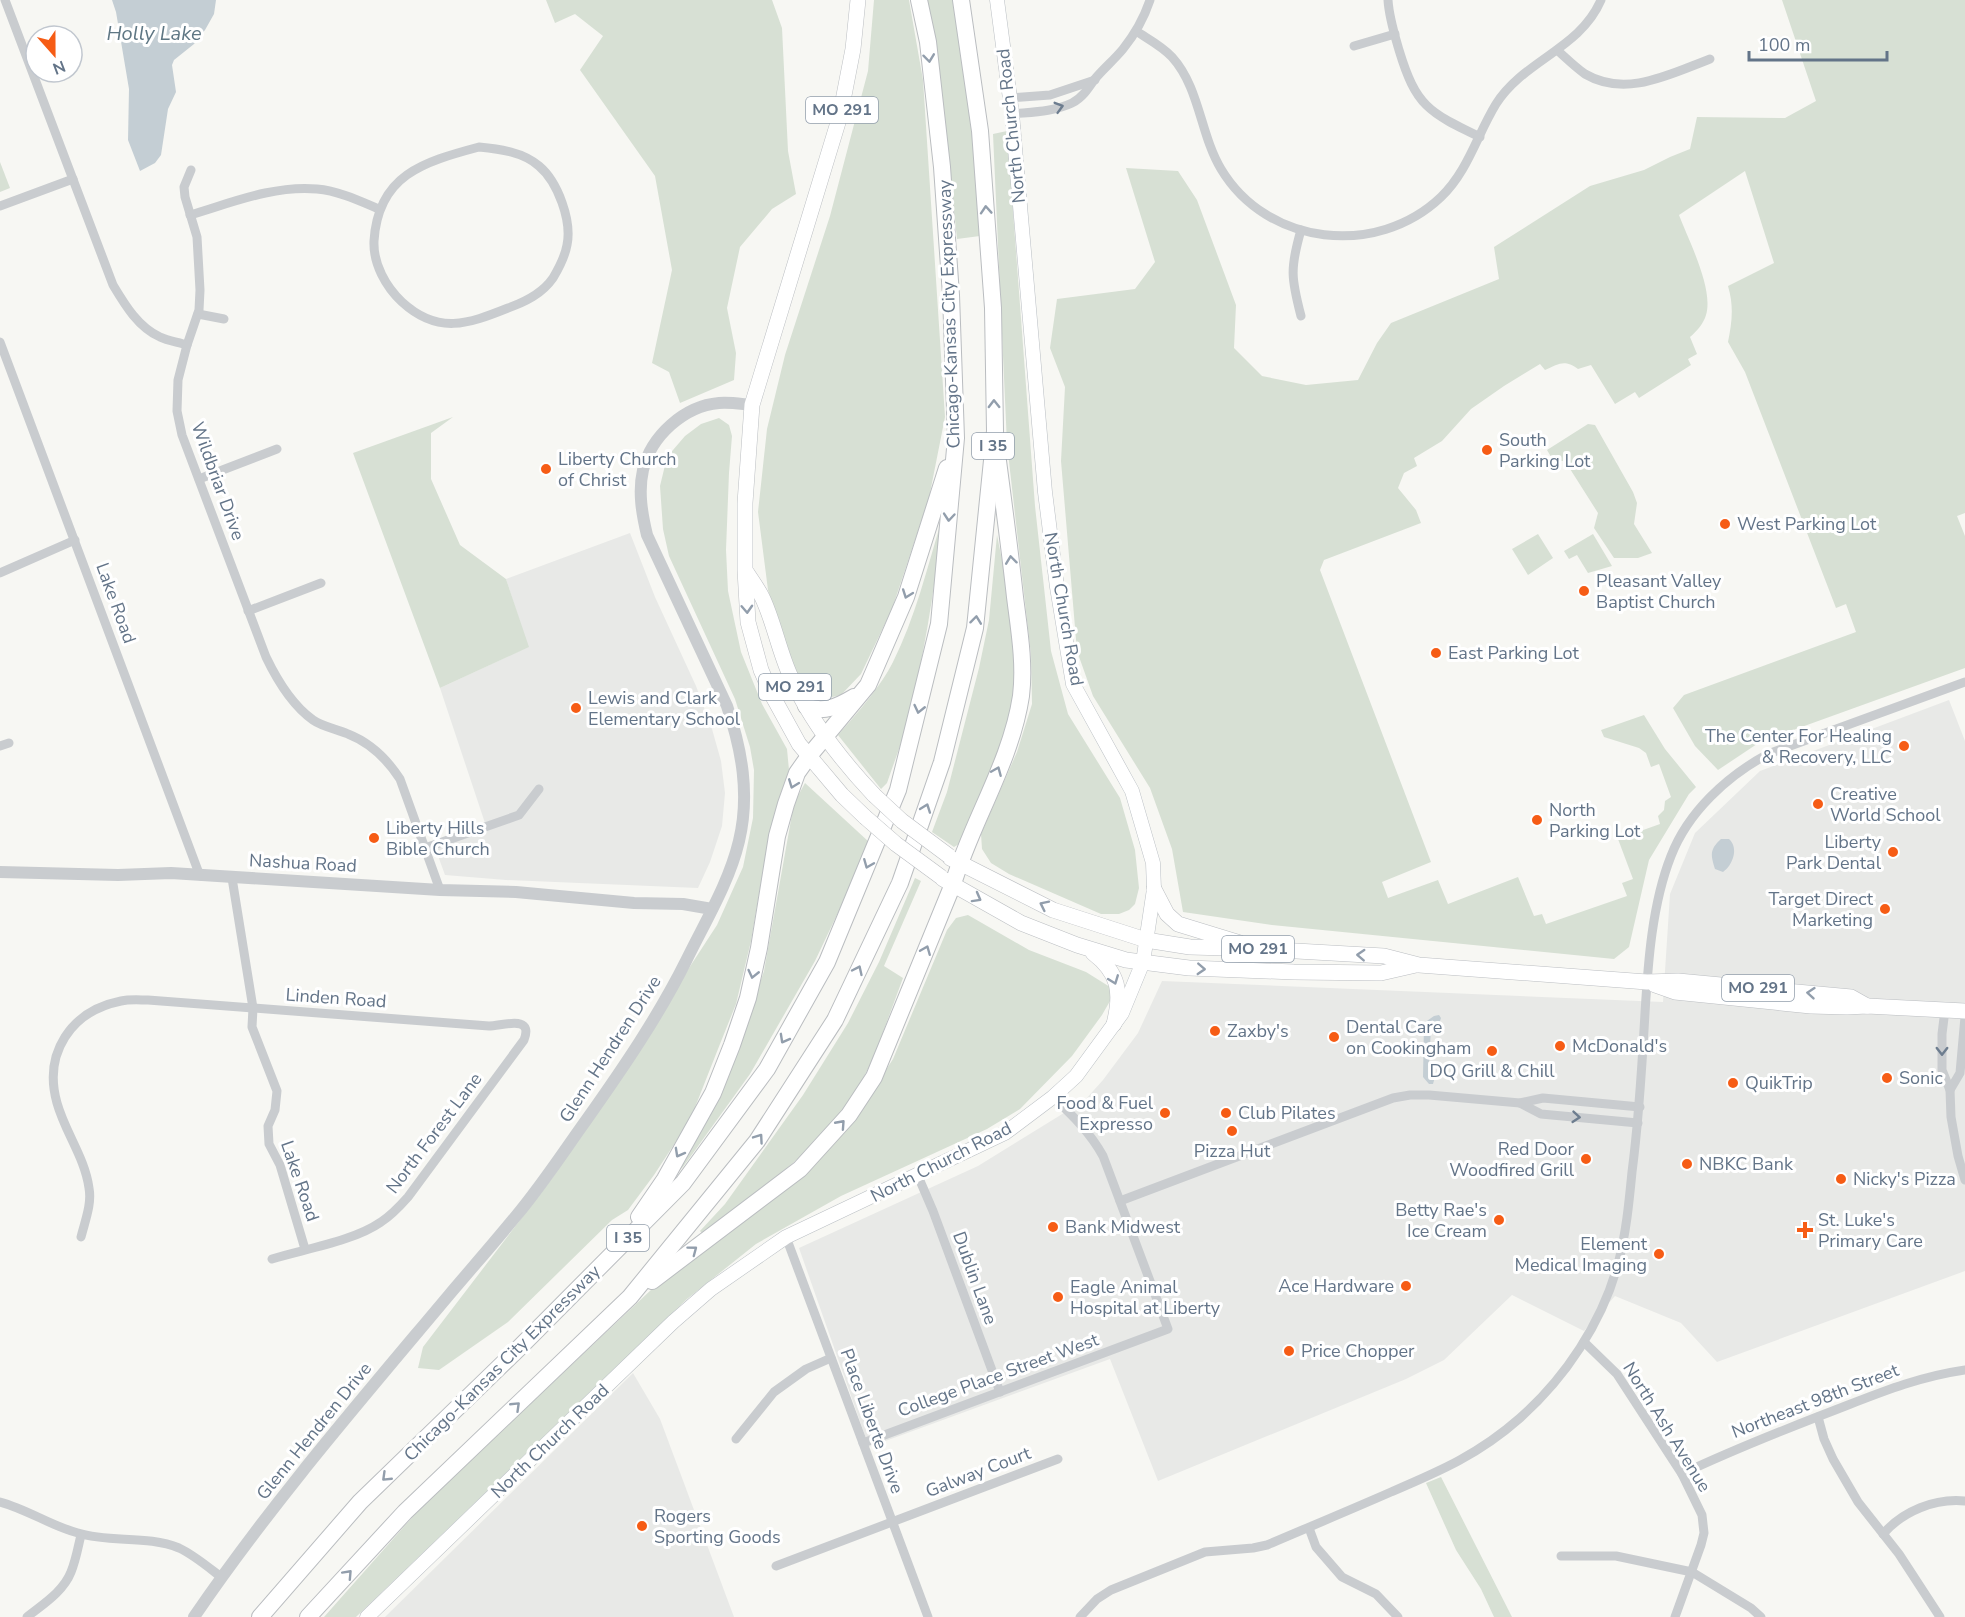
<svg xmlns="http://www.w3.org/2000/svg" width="1965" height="1617" font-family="'Nunito Sans',sans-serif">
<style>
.built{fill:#e8e9e7}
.green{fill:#d7e0d4}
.water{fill:#c4ced4}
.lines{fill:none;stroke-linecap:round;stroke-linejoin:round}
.secondary-casing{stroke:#babfc4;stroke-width:15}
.primary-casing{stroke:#bbbec2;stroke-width:16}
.motorway-casing{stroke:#babdc0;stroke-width:18}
.minor{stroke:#c9cccf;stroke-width:9}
.tertiary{stroke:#c9cccf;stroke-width:12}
.secondary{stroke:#fff;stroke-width:14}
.primary{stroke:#fff;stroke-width:15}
.motorway{stroke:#fff;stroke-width:16}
.primary-bridge-casing{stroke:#bbbec2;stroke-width:16;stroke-linecap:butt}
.primary-bridge{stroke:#fff;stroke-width:15}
.oneway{stroke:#929eac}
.oneway2{stroke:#6d7d8f}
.poi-dot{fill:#f65c15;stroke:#fff;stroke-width:2}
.labels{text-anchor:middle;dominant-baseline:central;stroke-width:6;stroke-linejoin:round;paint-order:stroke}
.shield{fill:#fff;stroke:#929eac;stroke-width:1.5}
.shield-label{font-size:16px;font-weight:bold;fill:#637488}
.street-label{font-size:18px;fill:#637488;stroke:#fff}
.poi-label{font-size:18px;fill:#637488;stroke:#fff;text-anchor:start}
.water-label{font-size:20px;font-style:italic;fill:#5f7784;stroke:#fff}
</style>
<rect width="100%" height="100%" fill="#f7f7f3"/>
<g class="built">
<polygon points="630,533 655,597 696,686 712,729 721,761 725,793 722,826 710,862 698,888 506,880 445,875 437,853 439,846 487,829 440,688 528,647 506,579"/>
<polygon points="1949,700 1965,741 1965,1271 1717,1362 1681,1323 1615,1296 1584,1331 1512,1295 1444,1360 1406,1379 1158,1481 1110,1359 869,1447 799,1248 978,1166 1085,1100 1103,1080 1138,1033 1162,981 1663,1002 1670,894 1695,833 1760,771"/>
<polygon points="633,1373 660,1419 734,1617 385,1617"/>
</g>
<g class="green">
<polygon points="546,0 772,0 782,28 788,151 796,194 772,209 740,247 727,308 736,353 734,380 680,403 669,372 652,363 672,270 655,176 580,70 603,36 575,14 555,23"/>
<polygon points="874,0 909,0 923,80 945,417 929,498 892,609 861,674 841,695 828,698 813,696 804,689 791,662 768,590 758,512 767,429 785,355 830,216 868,71"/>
<polygon points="926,0 954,0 972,134 980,236 957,239 940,76"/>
<path d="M1782 0H1965V513L1957 516 1965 536V668L1760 742 1718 770 1695 746 1673 708 1684 695 1856 632 1846 604 1836 608 1745 372 1728 342C1732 322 1734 306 1728 286L1774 263 1745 171 1679 215C1688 239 1714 289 1706 315 1704 323 1696 332 1690 337L1697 354 1688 359 1691 365 1639 398 1635 392 1615 404 1591 365 1578 369C1564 359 1559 364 1545 370L1540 364 1504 386 1471 409 1442 441 1414 458 1417 466 1404 473 1398 488 1416 510 1421 523 1324 560 1320 570 1431 862 1382 882 1388 898 1438 880 1448 904 1518 877 1534 916 1542 914 1546 924 1627 896 1622 883 1633 879 1618 839 1660 824 1658 816 1664 810 1665 801 1671 797 1659 764 1651 767 1646 753 1639 748 1604 737 1601 730 1644 715 1665 749 1696 787 1689 794 1649 860 1629 947 1614 959 1272 925 1183 912 1172 849 1150 788 1093 696 1077 651 1061 461 1065 387 1050 348 1057 299 1135 289 1155 262 1126 168 1178 171 1197 200 1236 305 1234 348 1262 376 1306 385 1358 380 1377 343 1391 323 1499 279 1494 247 1590 186 1644 170 1670 157 1690 149 1697 117 1785 118 1816 101Z"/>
<polygon points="1007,131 1035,506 1051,651 1068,714 1120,798 1135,850 1139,888 1135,904 1129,910 1119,914 1101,914 1009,874 991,863 982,849 981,834 1017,752 1032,704 1031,655 1007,444 993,134"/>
<polygon points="0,162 10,188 0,192"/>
<polygon points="453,417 431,433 431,479 460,545 506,579 529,647 440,688 353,453"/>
<polygon points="719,418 729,425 732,436 729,473 726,550 728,591 741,652 762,704 787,749 789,770 769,835 751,941 736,1004 718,1049 690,1120 654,1175 628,1210 612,1220 508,1322 439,1370 418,1368 423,1347 553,1177 717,925 743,867 753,818 754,770 750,747 735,699 669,556 663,529 660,486 667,457 685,436 701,424"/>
<polygon points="1588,424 1595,425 1633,492 1637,503 1634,524 1652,553 1638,558 1614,558 1594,528 1598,513 1565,461 1560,461 1557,467 1547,450"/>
<path d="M941 522C935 592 923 662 905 730 900 748 893 765 887 783L881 789 838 735C856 715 881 686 893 662 915 618 927 569 941 522Z"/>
<polygon points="1538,534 1553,558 1528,575 1512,549"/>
<polygon points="1593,534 1612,566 1588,573 1577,555 1569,559 1564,551"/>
<polygon points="997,535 1011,605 1016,687 1003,738 986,788 959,844 954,847 932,832 947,792 979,668 989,620"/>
<polygon points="805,783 869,842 853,881 815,961 750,1074 683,1167 672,1177 740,1042 764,971 794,803"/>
<polygon points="915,878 921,881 884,966 903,978 875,1054 861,1083 823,1138 782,1172 702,1233 700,1231 725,1204 803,1095 848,1023 879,962"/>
<polygon points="968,915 1029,950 1086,972 1110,987 1110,1001 1102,1015 1072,1056 1020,1109 987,1129 841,1196 756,1244 687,1299 356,1617 324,1617 424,1504 652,1289 740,1220 858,1113 893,1059 947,930 956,918"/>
<polygon points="1441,1477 1512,1617 1494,1617 1481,1589 1456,1550 1426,1483"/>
</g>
<g class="water">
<polygon points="112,0 216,0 214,14 205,30 194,44 174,60 172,65 176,92 168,109 161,155 155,163 140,171 128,140 129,89 116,12"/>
<path d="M1721 839H1729C1739 848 1733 865 1723 872L1715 869C1711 855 1709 850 1721 839Z"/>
<polygon points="1439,1015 1441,1018 1439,1024 1431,1028 1429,1066 1436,1073 1433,1084 1429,1084 1423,1077 1424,1023 1434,1016"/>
</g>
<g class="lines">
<defs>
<polyline id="secondary" points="367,1617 673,1322 711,1289 786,1237 1005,1133 1053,1097 1076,1076 1122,1013 1143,962 1154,889 1153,863 1132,791 1073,684 1057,587 1045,492 1012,114 997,0"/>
<g id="primary">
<polyline points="858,0 853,49 840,116 752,405 745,503 745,570 748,622 761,670 772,695 799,744 842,795 865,817"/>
<path d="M747 573C752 581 758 589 762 597 773 619 779 651 790 675 809 719 841 760 874 795"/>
<polyline points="950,858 1053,910 1146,940 1190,947 1263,949 1384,956 1419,965 1647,982 1678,981 1851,997 1867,1006"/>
<polyline points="943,879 1021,923 1077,945 1126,960 1189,968 1294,972 1381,973 1416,965"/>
<polyline points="1154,889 1167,914 1178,924 1240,943"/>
<path d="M1093 953C1119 973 1122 992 1114 1024"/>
<polyline points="1655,985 1675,992 1811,1006 1847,1007 1867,1006 1965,1011"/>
</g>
<g id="motorway">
<path d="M806 706C823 714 839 706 854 697"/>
<polyline points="639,1217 665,1179 713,1093 732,1045 748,998 759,948 777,836 786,804 797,773 809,756 868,685 906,597 947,468"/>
<path d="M652 1281 800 1169 849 1115 874 1077 953 884C972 821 1011 762 1021 696 1025 663 1019 629 1015 597 1010 551 1004 506 998 461"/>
<polyline points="260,1617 360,1502 520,1347 683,1183 767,1069 827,962 898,790 939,624 956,438 951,295 942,167 928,42 919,0"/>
<polyline points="308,1617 405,1512 630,1297 757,1141 835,1020 900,883 942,762 975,628 995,431 993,308 980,131 961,0"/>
</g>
</defs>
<use href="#secondary" class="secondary-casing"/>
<use href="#primary" class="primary-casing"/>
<use href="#motorway" class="motorway-casing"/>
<g class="minor">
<path d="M5 0 113 285C125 305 138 327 160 337 168 341 178 342 187 345"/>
<path d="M1388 0C1389 17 1394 33 1399 50 1416 106 1428 112 1480 137"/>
<path d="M1136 31C1148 39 1162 46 1172 57 1200 88 1200 134 1221 169 1267 246 1377 258 1441 197 1468 171 1477 135 1496 104 1524 60 1580 49 1601 0"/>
<polyline points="1354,46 1395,34"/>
<path d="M1557 50C1566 58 1575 67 1585 74 1626 98 1670 74 1710 59"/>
<polyline points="1010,98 1050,95 1095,80"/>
<path d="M1012 114C1032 112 1053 112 1072 103 1082 98 1088 89 1094 80 1103 69 1114 60 1123 49 1135 34 1144 18 1150 0"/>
<path d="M479 147C500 149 523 152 539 166 558 182 572 221 567 245 565 256 559 268 553 278 542 294 525 302 508 308 468 324 438 335 402 302 386 287 373 264 374 241 378 175 423 162 479 147Z"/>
<path d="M191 170 184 187 185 197 197 237 200 290 199 310 187 345 178 380 177 411 182 435 266 657C277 680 292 705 313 720 323 727 337 729 348 734 371 743 387 759 400 779L440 890"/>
<polyline points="0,206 73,179"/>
<path d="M190 215C231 203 274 185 317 189 339 191 360 201 379 209"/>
<path d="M1301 230C1290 268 1291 278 1301 316"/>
<polyline points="198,314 224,319"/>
<polyline points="0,342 200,876"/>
<polyline points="199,479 277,449"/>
<polyline points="0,573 75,540"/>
<polyline points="248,611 321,583"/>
<polyline points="0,746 9,743"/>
<polyline points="425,848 519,815 539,789"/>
<polyline points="232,878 253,1008 252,1027 277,1091 275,1110 268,1126 269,1144 280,1165 305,1249"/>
<polyline points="1945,1010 1942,1034 1942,1070 1950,1090 1951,1117 1958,1156 1965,1180"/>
<polyline points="1950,1090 1960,1073 1965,1017"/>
<polyline points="1520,1103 1541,1114 1638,1123"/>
<polyline points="918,1176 933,1211 1000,1392"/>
<polyline points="1120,1201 1393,1098 1410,1095 1429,1095 1520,1103 1543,1098 1640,1107"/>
<path d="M81 1237C85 1221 92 1204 89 1188 85 1158 65 1132 57 1103 43 1053 71 1011 121 1001 130 999 140 1000 148 1000L489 1026C502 1026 534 1014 524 1040L408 1197C400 1206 392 1215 381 1222 354 1241 305 1249 272 1259"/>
<polyline points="786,1237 928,1617"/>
<polyline points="1584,1342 1617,1374 1682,1474 1702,1515 1704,1533 1701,1545 1675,1617"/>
<polyline points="1818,1417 1824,1439 1833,1459 1858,1502 1899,1554 1940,1617"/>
<polyline points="736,1439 774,1392 806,1369 831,1358"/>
<path d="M863 1443 1168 1329 1103 1156C1090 1132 1072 1115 1053 1097"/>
<path d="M1682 1474C1726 1453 1771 1435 1817 1417 1868 1398 1910 1378 1965 1370"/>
<path d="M0 1502C27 1509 51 1526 78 1533 110 1543 147 1535 179 1548 194 1555 208 1567 221 1577"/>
<polyline points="1309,1528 1316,1547 1342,1577 1376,1594 1398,1617"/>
<path d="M1883 1534C1903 1511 1935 1498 1965 1501"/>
<polyline points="1561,1556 1616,1556 1692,1572 1751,1608 1761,1617"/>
<polyline points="776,1566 1058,1459"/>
<path d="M27 1617C43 1604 63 1592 71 1572 76 1560 78 1547 81 1535"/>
<path d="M1080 1617 1097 1599 1111 1590 1205 1552 1253 1548 1267 1545C1309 1527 1350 1510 1391 1492 1440 1471 1478 1455 1520 1418 1565 1378 1602 1323 1618 1264 1626 1234 1629 1203 1632 1172 1639 1119 1642 1067 1645 1013 1648 963 1652 904 1671 856 1688 812 1727 776 1768 754L1965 682"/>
</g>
<g class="tertiary">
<polyline points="0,872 118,875 171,873 440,890 516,892 634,903 683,904 712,909"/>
<path d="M194 1617C271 1504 361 1400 449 1295 471 1269 494 1243 516 1216 542 1185 564 1151 587 1119 623 1068 658 1017 686 961 705 922 729 883 739 841 750 795 742 750 727 706L647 535C642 514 638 492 643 470 651 436 684 406 719 403 730 402 741 404 752 405"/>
</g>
<use href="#secondary" class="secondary"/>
<use href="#primary" class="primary"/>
<use href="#motorway" class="motorway"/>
<defs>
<g id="primary-bridge">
<polyline points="874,795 902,821 949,856"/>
<polyline points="865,817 896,844 941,877"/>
</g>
</defs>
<use href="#primary-bridge" class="primary-bridge-casing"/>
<use href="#primary-bridge" class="primary-bridge"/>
</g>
<defs><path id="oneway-chevron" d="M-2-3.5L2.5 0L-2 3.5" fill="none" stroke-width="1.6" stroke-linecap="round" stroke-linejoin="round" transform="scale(1.5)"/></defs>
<g class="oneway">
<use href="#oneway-chevron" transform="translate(929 58) rotate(83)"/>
<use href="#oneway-chevron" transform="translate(986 210) rotate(-94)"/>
<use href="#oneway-chevron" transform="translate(994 404) rotate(-91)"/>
<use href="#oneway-chevron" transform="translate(949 517) rotate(95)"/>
<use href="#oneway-chevron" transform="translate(1011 560) rotate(-97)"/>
<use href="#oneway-chevron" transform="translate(907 594) rotate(110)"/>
<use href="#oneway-chevron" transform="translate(747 609) rotate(87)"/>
<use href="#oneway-chevron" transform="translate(976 620) rotate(-83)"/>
<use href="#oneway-chevron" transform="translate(919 709) rotate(103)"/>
<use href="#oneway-chevron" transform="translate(997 771) rotate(-67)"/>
<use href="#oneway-chevron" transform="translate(793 784) rotate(111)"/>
<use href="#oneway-chevron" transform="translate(926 808) rotate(-70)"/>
<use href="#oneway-chevron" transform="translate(868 864) rotate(112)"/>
<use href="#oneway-chevron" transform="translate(977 898) rotate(29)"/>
<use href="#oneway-chevron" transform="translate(1044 905) rotate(-154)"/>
<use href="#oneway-chevron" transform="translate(926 950) rotate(-68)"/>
<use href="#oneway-chevron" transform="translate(1361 955) rotate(-177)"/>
<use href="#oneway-chevron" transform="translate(1201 969) rotate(3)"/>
<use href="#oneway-chevron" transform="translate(858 970) rotate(-65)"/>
<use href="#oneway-chevron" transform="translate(753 974) rotate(103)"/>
<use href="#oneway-chevron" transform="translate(1114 980) rotate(69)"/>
<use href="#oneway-chevron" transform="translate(1811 993) rotate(-175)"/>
<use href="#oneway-chevron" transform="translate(784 1039) rotate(119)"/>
<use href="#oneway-chevron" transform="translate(841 1124) rotate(-48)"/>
<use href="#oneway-chevron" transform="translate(759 1138) rotate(-55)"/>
<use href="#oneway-chevron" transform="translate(679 1153) rotate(119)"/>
<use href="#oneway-chevron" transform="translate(693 1250) rotate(-37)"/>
<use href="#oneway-chevron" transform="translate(516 1406) rotate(-44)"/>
<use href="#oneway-chevron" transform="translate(386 1477) rotate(136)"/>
<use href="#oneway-chevron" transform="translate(348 1574) rotate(-47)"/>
</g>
<g class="oneway2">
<use href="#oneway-chevron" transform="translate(1059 107) rotate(-16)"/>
<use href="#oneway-chevron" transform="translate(1942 1051) rotate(90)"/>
<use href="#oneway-chevron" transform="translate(1576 1117) rotate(5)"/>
</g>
<g class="poi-dot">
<circle cx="1487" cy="450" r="6"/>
<circle cx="546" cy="469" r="6"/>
<circle cx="1725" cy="524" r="6"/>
<circle cx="1584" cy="591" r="6"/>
<circle cx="1436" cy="653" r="6"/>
<circle cx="576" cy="708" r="6"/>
<circle cx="1904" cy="746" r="6"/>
<circle cx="1818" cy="804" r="6"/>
<circle cx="1537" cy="820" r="6"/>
<circle cx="374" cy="838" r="6"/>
<circle cx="1893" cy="852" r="6"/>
<circle cx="1885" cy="909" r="6"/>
<circle cx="1215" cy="1031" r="6"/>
<circle cx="1334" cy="1037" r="6"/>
<circle cx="1560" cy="1046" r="6"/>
<circle cx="1492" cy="1051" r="6"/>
<circle cx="1887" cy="1078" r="6"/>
<circle cx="1733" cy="1083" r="6"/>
<circle cx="1165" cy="1113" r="6"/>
<circle cx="1226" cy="1113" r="6"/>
<circle cx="1232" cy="1131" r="6"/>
<circle cx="1586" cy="1159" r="6"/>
<circle cx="1687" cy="1164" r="6"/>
<circle cx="1841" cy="1179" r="6"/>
<circle cx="1499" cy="1220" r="6"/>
<circle cx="1053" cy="1227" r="6"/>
<path d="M1802 1221h6v6h6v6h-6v6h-6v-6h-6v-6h6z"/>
<circle cx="1659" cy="1254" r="6"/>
<circle cx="1406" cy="1286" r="6"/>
<circle cx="1058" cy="1297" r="6"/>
<circle cx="1289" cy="1351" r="6"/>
<circle cx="642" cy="1526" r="6"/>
</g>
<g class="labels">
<g class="shield">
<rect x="806" y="97" width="72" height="26" rx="4.5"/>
<rect x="972" y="433" width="42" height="26" rx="4.5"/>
<rect x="759" y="674" width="72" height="26" rx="4.5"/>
<rect x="1222" y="936" width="72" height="26" rx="4.5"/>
<rect x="1722" y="975" width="72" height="26" rx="4.5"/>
<rect x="607" y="1225" width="42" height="26" rx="4.5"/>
</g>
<g class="shield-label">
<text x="842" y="110">MO 291</text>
<text x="993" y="446">I 35</text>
<text x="795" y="687">MO 291</text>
<text x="1258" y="949">MO 291</text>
<text x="1758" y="988">MO 291</text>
<text x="628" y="1238">I 35</text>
</g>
<g class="street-label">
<text transform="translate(1011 126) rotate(-96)">North Church Road</text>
<text transform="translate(949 314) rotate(-92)">Chicago-Kansas City Expressway</text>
<text transform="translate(218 481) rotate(70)">Wildbriar Drive</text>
<text transform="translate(116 603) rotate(70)">Lake Road</text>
<text transform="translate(1064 609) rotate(80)">North Church Road</text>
<text transform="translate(303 863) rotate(3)">Nashua Road</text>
<text transform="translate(336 998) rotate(4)">Linden Road</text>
<text transform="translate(610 1049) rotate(-57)">Glenn Hendren Drive</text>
<text transform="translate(434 1133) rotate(-53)">North Forest Lane</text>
<text transform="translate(941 1162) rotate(-27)">North Church Road</text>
<text transform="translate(300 1181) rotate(71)">Lake Road</text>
<text transform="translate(975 1278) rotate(70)">Dublin Lane</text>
<text transform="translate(502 1363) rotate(-45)">Chicago-Kansas City Expressway</text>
<text transform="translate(998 1375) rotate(-20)">College Place Street West</text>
<text transform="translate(1815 1401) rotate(-21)">Northeast 98th Street</text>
<text transform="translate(872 1421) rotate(70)">Place Liberte Drive</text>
<text transform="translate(1667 1427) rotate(58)">North Ash Avenue</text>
<text transform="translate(314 1431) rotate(-51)">Glenn Hendren Drive</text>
<text transform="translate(550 1441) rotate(-44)">North Church Road</text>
<text transform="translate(978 1472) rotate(-21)">Galway Court</text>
</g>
<g class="poi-label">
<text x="1499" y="440">South<tspan x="1499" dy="21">Parking Lot</tspan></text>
<text x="558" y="459">Liberty Church<tspan x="558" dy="21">of Christ</tspan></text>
<text x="1737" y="524">West Parking Lot</text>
<text x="1596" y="581">Pleasant Valley<tspan x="1596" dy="21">Baptist Church</tspan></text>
<text x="1448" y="653">East Parking Lot</text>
<text x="588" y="698">Lewis and Clark<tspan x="588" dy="21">Elementary School</tspan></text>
<text x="1892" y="736" text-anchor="end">The Center For Healing<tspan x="1892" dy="21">&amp; Recovery, LLC</tspan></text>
<text x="1830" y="794">Creative<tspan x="1830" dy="21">World School</tspan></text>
<text x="1549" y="810">North<tspan x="1549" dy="21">Parking Lot</tspan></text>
<text x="386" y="828">Liberty Hills<tspan x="386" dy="21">Bible Church</tspan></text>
<text x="1881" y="842" text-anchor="end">Liberty<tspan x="1881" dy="21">Park Dental</tspan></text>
<text x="1873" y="899" text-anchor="end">Target Direct<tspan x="1873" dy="21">Marketing</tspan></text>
<text x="1346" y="1027">Dental Care<tspan x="1346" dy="21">on Cookingham</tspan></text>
<text x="1227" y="1031">Zaxby's</text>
<text x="1572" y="1046">McDonald's</text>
<text x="1492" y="1071" text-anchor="middle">DQ Grill &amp; Chill</text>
<text x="1899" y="1078">Sonic</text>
<text x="1745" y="1083">QuikTrip</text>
<text x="1153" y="1103" text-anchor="end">Food &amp; Fuel<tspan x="1153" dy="21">Expresso</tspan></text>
<text x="1238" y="1113">Club Pilates</text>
<text x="1574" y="1149" text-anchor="end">Red Door<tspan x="1574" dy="21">Woodfired Grill</tspan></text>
<text x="1232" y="1151" text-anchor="middle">Pizza Hut</text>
<text x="1699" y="1164">NBKC Bank</text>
<text x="1853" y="1179">Nicky's Pizza</text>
<text x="1487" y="1210" text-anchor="end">Betty Rae's<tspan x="1487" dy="21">Ice Cream</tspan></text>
<text x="1818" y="1220">St. Luke's<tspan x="1818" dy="21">Primary Care</tspan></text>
<text x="1065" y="1227">Bank Midwest</text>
<text x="1647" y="1244" text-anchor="end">Element<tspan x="1647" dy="21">Medical Imaging</tspan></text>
<text x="1394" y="1286" text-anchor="end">Ace Hardware</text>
<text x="1070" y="1287">Eagle Animal<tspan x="1070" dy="21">Hospital at Liberty</tspan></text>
<text x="1301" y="1351">Price Chopper</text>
<text x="654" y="1516">Rogers<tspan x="654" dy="21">Sporting Goods</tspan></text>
</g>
<g class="water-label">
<text x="154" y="33">Holly Lake</text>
</g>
</g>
<g transform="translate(54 54) rotate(159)"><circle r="28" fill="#ffffff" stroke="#c1c7cf" stroke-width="1.5"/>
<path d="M0-4.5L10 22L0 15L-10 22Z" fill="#f65c15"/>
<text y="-9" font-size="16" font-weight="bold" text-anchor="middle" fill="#637488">N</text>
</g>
<path d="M1749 51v9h138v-9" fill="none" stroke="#637488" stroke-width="3"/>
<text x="1758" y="51" font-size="18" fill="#637488" stroke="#ffffff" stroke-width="4.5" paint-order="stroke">100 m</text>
</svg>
